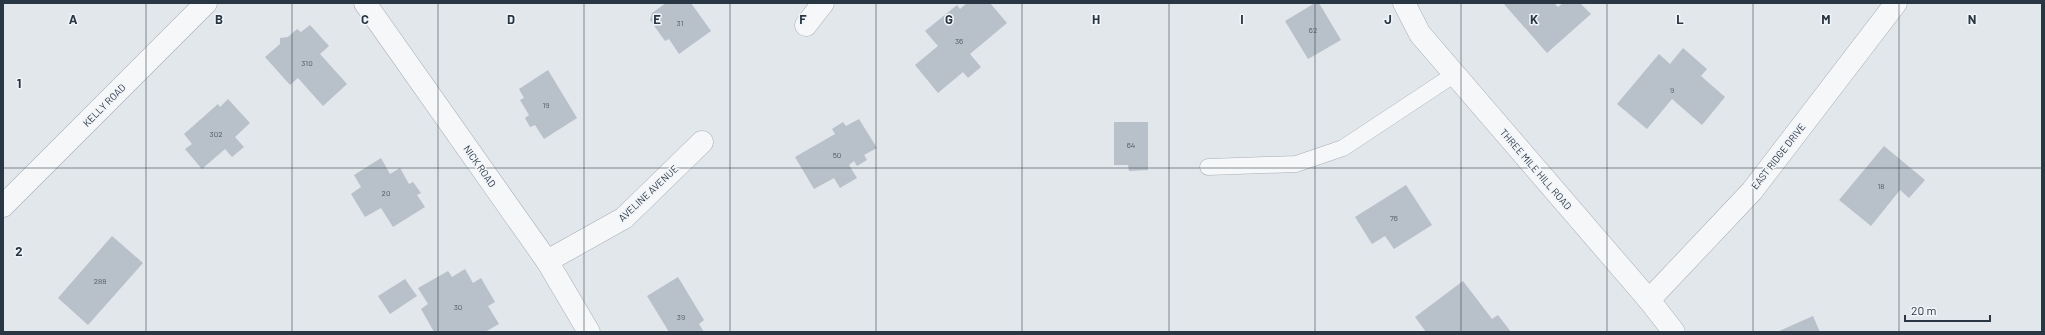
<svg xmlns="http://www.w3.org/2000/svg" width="2045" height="335" font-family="Barlow,sans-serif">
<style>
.building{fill:#b8c1c9}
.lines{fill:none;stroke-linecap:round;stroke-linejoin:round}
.lane-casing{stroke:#a7afb6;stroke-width:17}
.street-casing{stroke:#a7afb6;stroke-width:23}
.lane{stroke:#f5f7f9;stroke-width:16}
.street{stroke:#f5f7f9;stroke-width:22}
.grid{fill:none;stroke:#293744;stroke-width:1;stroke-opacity:0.55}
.labels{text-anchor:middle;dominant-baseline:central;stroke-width:3;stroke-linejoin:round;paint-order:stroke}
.number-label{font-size:8px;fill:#4d5a65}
.street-label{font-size:10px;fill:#293744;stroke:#f1f5f8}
.grid-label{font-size:13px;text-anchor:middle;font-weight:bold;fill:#293744;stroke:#f1f5f8;stroke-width:3;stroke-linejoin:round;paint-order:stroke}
</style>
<rect width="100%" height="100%" fill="#e2e7eb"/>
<g class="building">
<polygon points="666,3 691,3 711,31 679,54 669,39 665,41 650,20 652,13"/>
<polygon points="967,3 990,3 1007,23 970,54 981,67 968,78 963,72 938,93 915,65 938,46 925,31 957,5 960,9"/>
<polygon points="1315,3 1319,3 1341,40 1308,59 1285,21"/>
<polygon points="1503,3 1554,3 1558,7 1563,3 1580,3 1591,14 1547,53"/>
<polygon points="310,25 329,46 320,54 347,84 323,106 298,78 290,85 265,57 280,44 280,38 288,37 297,29 301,32"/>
<polygon points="1683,48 1707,69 1701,76 1725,97 1702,125 1672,99 1647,129 1617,104 1659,54 1670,64"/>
<polygon points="548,70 577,118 544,139 535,125 530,127 525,118 529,115 520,100 524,98 519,89"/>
<polygon points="228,99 250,123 235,137 244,147 232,157 225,149 202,169 185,149 192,144 184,134 218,104 220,107"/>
<polygon points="859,119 877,148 864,155 867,160 857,166 854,161 849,165 857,178 840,188 834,178 814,189 795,157 835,134 832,129 843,122 846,126"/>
<polygon points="1114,122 1148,122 1148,170 1129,171 1128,165 1114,165"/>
<polygon points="1884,146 1925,180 1909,198 1900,190 1871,226 1839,200"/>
<polygon points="381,158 390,174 400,168 409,184 413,182 421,193 417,195 425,207 393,227 381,208 365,217 351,194 361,187 354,175"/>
<polygon points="1406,185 1432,225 1394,249 1385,236 1372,244 1355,217"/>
<polygon points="112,236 143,263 88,325 58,298"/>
<polygon points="465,269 473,283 481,278 495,302 488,306 499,324 485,332 434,332 421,309 428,304 418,288 448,271 452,277"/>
<polygon points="678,277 704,320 699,324 704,332 669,332 647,296"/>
<polygon points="405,279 417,296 390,314 378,296"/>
<polygon points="1463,281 1492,319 1498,315 1511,332 1426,332 1415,317"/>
<polygon points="1813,316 1820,332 1777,332"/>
</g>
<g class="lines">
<defs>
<polyline id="lane" points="1208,167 1296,164 1343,148 1455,74"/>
<g id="street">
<polyline points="365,3 547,261 589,332"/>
<polyline points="1404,3 1420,34 1649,300 1674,332"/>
<polyline points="806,25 823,3"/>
<polyline points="3,206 206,3"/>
<polyline points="547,261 624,218 702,142"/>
<polyline points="1649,300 1752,191 1896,3"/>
</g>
</defs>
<use href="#lane" class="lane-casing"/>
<use href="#street" class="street-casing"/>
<use href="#lane" class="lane"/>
<use href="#street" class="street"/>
</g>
<path class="grid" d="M146 3V332M292 3V332M438 3V332M584 3V332M730 3V332M876 3V332M1022 3V332M1169 3V332M1315 3V332M1461 3V332M1607 3V332M1753 3V332M1899 3V332M3 168H2042"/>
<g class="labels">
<g class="number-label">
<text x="680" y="23">31</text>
<text x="1313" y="30">62</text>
<text x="959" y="41">36</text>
<text x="307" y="63">310</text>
<text x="1672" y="90">9</text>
<text x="546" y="105">19</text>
<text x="216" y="134">302</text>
<text x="1131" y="145">64</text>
<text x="837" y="155">50</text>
<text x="1881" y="186">18</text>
<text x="386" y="193">20</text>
<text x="1394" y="218">76</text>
<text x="100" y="281">288</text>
<text x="458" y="307">30</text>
<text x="681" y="317">39</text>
</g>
<g class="street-label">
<text transform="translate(104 105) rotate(-45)">KELLY ROAD</text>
<text transform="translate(1778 156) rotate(-52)">EAST RIDGE DRIVE</text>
<text transform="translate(480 166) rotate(55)">NICK ROAD</text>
<text transform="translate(1536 169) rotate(49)">THREE MILE HILL ROAD</text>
<text transform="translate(648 193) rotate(-43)">AVELINE AVENUE</text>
</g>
</g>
<g class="grid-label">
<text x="73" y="24">A</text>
<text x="219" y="24">B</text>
<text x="365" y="24">C</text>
<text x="511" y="24">D</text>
<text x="657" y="24">E</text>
<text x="803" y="24">F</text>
<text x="949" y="24">G</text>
<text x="1096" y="24">H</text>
<text x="1242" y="24">I</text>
<text x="1388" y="24">J</text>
<text x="1534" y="24">K</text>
<text x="1680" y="24">L</text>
<text x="1826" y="24">M</text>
<text x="1972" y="24">N</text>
<text x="19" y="88">1</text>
<text x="19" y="256">2</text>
</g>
<rect width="2045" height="335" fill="none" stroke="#293744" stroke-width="8"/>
<path d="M1905 315v6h85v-6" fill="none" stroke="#293744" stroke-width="2"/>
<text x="1911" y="315" font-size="12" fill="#293744" stroke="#f1f5f8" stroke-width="3" paint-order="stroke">20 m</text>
</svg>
